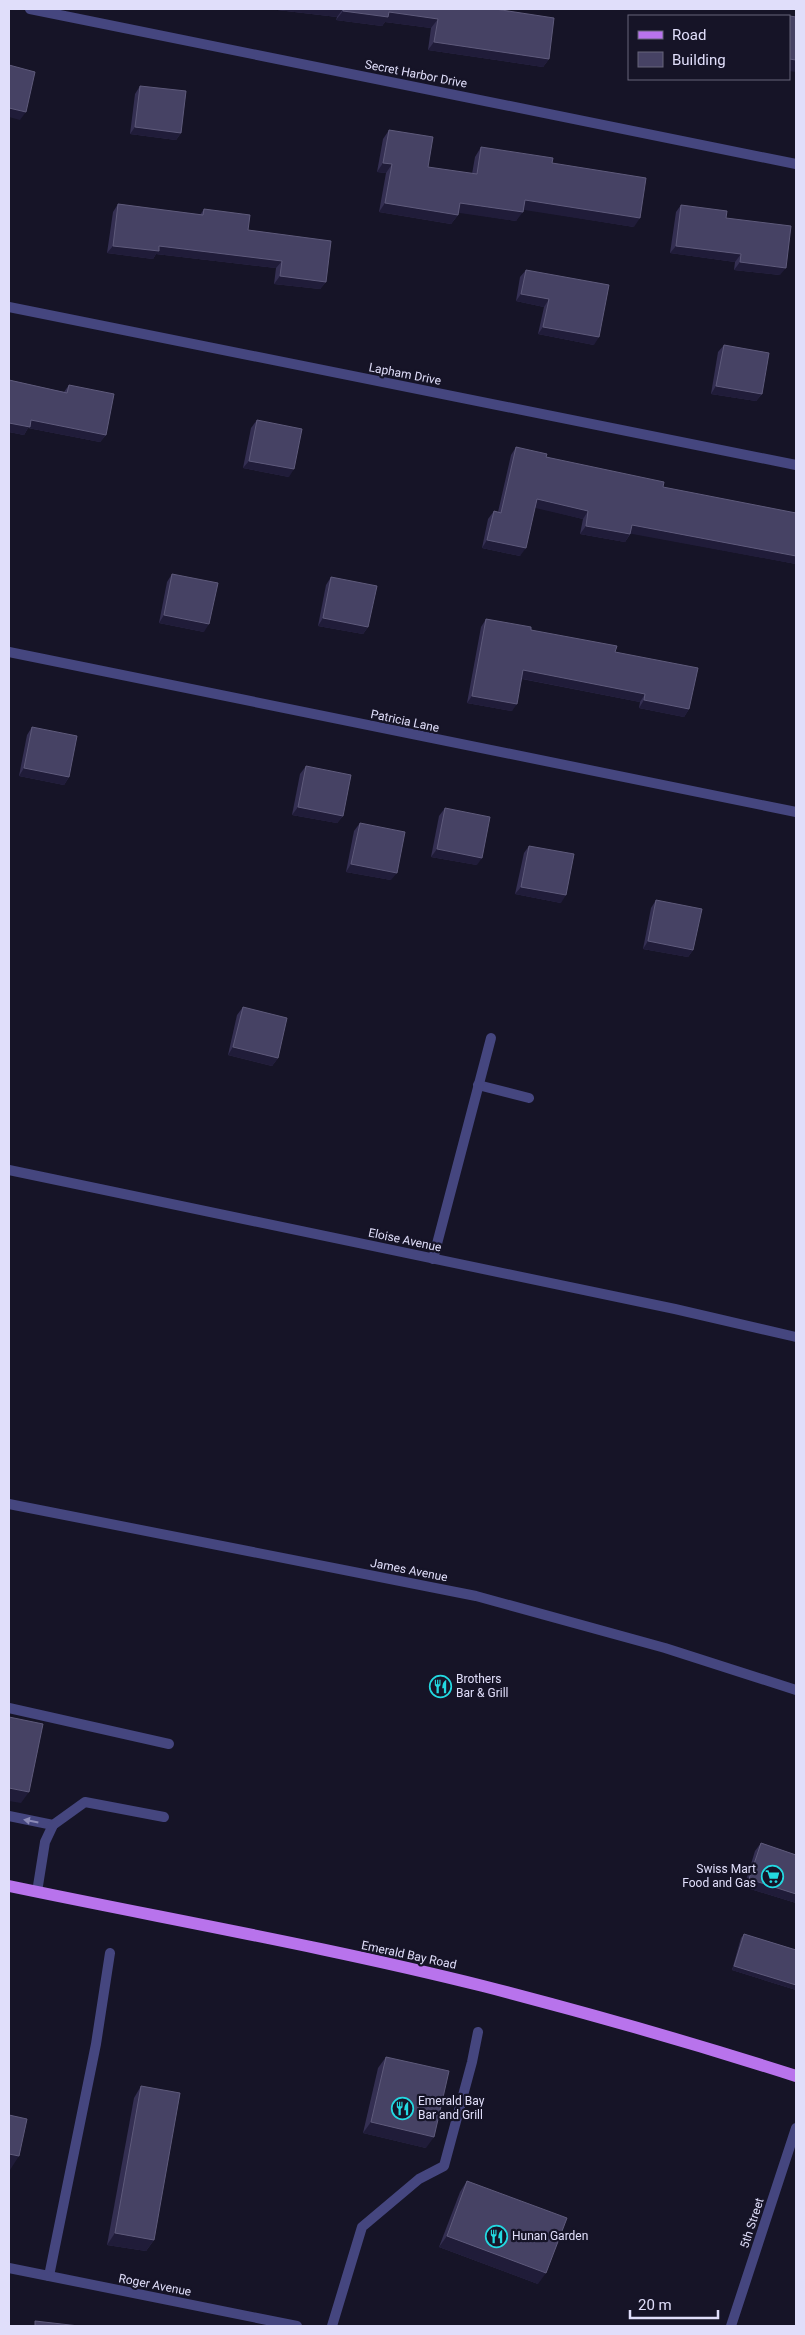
<svg xmlns="http://www.w3.org/2000/svg" width="805" height="2335" font-family="Roboto,sans-serif">
<style>
.lines{fill:none;stroke-linecap:round;stroke-linejoin:round}
.service{stroke:#45467f;stroke-width:10}
.minor{stroke:#45467f;stroke-width:10}
.primary{stroke:#b873ec;stroke-width:12}
.wall{fill:#342f52}
.shaded-wall{fill:#201c39}
.building{fill:#464264;stroke:#5e5a7b}
.oneway{fill:#8b8ab6}
.labels{text-anchor:middle;dominant-baseline:central;stroke-width:4.5;stroke-linejoin:round;paint-order:stroke}
.street-label{font-size:12px;fill:#e0defa;stroke:#161427}
.poi-label{font-size:12px;fill:#e0defa;stroke:#161427;text-anchor:start}
</style>
<rect width="100%" height="100%" fill="#161427"/>
<g class="lines">
<g class="service">
<polyline points="478,1085 529,1098"/>
<polyline points="433,1259 491,1038"/>
<polyline points="9,1708 169,1744"/>
<polyline points="9,1816 53,1825"/>
<polyline points="37,1892 45,1842 53,1825 85,1802 164,1817"/>
<polyline points="49,2276 96,2044 110,1953"/>
<polyline points="332,2326 362,2227 419,2179 444,2166 472,2062 478,2032"/>
</g>
<g class="minor">
<polyline points="30,9 796,164"/>
<polyline points="9,307 796,465"/>
<polyline points="9,652 796,812"/>
<polyline points="9,1170 675,1309 796,1337"/>
<polyline points="9,1504 476,1596 665,1648 796,1690"/>
<polyline points="9,2268 297,2326"/>
<polyline points="731,2326 796,2128"/>
</g>
<path class="primary" d="M9 1886C167 1919 327 1947 483 1986 588 2013 693 2043 796 2076"/>
</g>
<g class="wall">
<polygon points="269,9 495,9 549,59 543,67 428,50 431,28 385,22 382,26 336,20 337,17"/>
<polygon points="140,86 181,133 176,140 130,134 135,94"/>
<polygon points="389,130 428,167 472,174 475,157 481,147 552,163 634,227 523,209 516,221 458,212 458,215 451,224 379,212 386,173 377,172 383,139"/>
<polygon points="118,204 200,215 204,209 248,230 326,282 320,289 274,284 276,268 156,254 153,259 107,253 113,212"/>
<polygon points="681,205 780,275 734,270 735,262 670,253 676,212"/>
<polygon points="526,270 594,345 538,334 544,307 516,301 520,277"/>
<polygon points="724,345 762,394 756,401 711,394 718,352"/>
<polygon points="9,380 64,392 69,385 106,435 100,442 28,428 24,435 9,432"/>
<polygon points="257,420 289,477 243,468 251,428"/>
<polygon points="516,447 546,457 663,487 796,564 631,533 625,542 580,534 583,519 535,507 520,556 482,548 488,519 494,511 498,512 511,455"/>
<polygon points="172,574 204,632 159,623 167,582"/>
<polygon points="331,577 368,627 363,634 318,626 326,585"/>
<polygon points="486,619 531,630 615,652 689,709 684,717 639,708 640,702 522,679 512,711 467,703 481,627"/>
<polygon points="32,727 69,777 64,785 19,776 27,735"/>
<polygon points="306,766 343,816 337,823 292,815 300,774"/>
<polygon points="445,808 477,865 431,857 439,816"/>
<polygon points="360,823 391,880 346,872 354,831"/>
<polygon points="529,846 561,903 515,894 524,853"/>
<polygon points="656,900 693,950 688,957 643,949 651,908"/>
<polygon points="243,1007 278,1058 272,1066 228,1055 237,1015"/>
<polygon points="761,1843 796,1855 796,1903 744,1887 755,1851"/>
<polygon points="744,1934 796,1950 796,1990 732,1970 741,1938"/>
<polygon points="386,2057 426,2148 363,2133 378,2068"/>
<polygon points="141,2086 154,2240 146,2251 107,2245 134,2098"/>
<polygon points="467,2181 538,2284 439,2247 460,2192"/>
</g>
<g class="shaded-wall">
<polygon points="269,9 343,9 337,17"/>
<polygon points="343,11 389,12 438,19 431,28 385,22 382,26 336,20"/>
<polygon points="434,42 549,59 543,67 428,50"/>
<polygon points="789,59 796,60 796,72 789,71"/>
<polygon points="9,108 26,112 20,120 9,117"/>
<polygon points="135,127 181,133 176,140 130,134"/>
<polygon points="383,163 392,164 386,173 377,172"/>
<polygon points="525,200 640,218 634,227 518,209"/>
<polygon points="385,203 458,215 451,224 379,212"/>
<polygon points="460,203 523,212 516,221 453,212"/>
<polygon points="113,246 159,246 282,261 276,268 156,254 153,259 107,253"/>
<polygon points="676,246 741,254 735,262 670,253"/>
<polygon points="740,262 786,268 780,275 734,270"/>
<polygon points="280,276 326,282 320,289 274,284"/>
<polygon points="521,294 549,299 544,307 516,301"/>
<polygon points="543,327 599,337 594,345 538,334"/>
<polygon points="716,386 762,394 756,401 711,394"/>
<polygon points="31,420 106,435 100,442 28,428 24,435 9,432 9,423"/>
<polygon points="249,461 294,469 289,477 243,468"/>
<polygon points="537,499 588,511 583,519 531,507"/>
<polygon points="632,525 796,556 796,564 627,533"/>
<polygon points="586,526 630,534 625,542 580,534"/>
<polygon points="487,540 526,548 520,556 482,548"/>
<polygon points="164,615 209,624 204,632 159,623"/>
<polygon points="323,618 368,627 363,634 318,626"/>
<polygon points="523,670 645,694 640,702 518,678"/>
<polygon points="472,696 517,704 512,711 467,703"/>
<polygon points="644,700 689,709 684,717 639,708"/>
<polygon points="24,768 69,777 64,785 19,776"/>
<polygon points="298,807 343,816 337,823 292,815"/>
<polygon points="437,849 482,858 477,865 431,857"/>
<polygon points="351,864 397,873 391,880 346,872"/>
<polygon points="521,887 566,895 561,903 515,894"/>
<polygon points="648,941 693,950 688,957 643,949"/>
<polygon points="233,1047 278,1058 272,1066 228,1055"/>
<polygon points="9,1788 29,1792 21,1803 9,1801"/>
<polygon points="749,1879 796,1894 796,1903 744,1887"/>
<polygon points="734,1966 796,1985 796,1990 732,1970"/>
<polygon points="371,2122 434,2137 426,2148 363,2133"/>
<polygon points="9,2154 19,2156 10,2170 9,2169"/>
<polygon points="115,2233 154,2240 146,2251 107,2245"/>
<polygon points="447,2236 546,2273 538,2284 439,2247"/>
</g>
<g class="building">
<polygon points="343,9 495,9 554,18 549,59 434,42 438,19 389,12 388,17 343,11"/>
<polygon points="790,16 796,17 796,60 789,59 789,25"/>
<polygon points="9,65 35,72 26,112 9,108"/>
<polygon points="140,86 186,91 181,133 135,127"/>
<polygon points="389,130 433,137 428,167 477,174 481,147 553,158 552,163 646,178 640,218 525,200 523,212 460,203 458,215 385,203 392,164 383,163"/>
<polygon points="118,204 203,215 204,209 250,215 248,230 331,241 326,282 280,276 282,261 159,246 159,251 113,246"/>
<polygon points="681,205 727,211 726,218 791,226 786,268 740,262 741,254 676,246"/>
<polygon points="526,270 609,285 599,337 543,327 549,299 521,294"/>
<polygon points="724,345 769,353 762,394 716,386"/>
<polygon points="9,380 67,393 69,385 114,394 106,435 31,420 30,427 9,423"/>
<polygon points="257,420 302,429 294,469 249,461"/>
<polygon points="516,447 547,454 546,457 664,482 663,487 796,513 796,556 632,525 630,534 586,526 588,511 537,499 526,548 487,540 494,511 501,513"/>
<polygon points="172,574 218,583 209,624 164,615"/>
<polygon points="331,577 377,586 368,627 323,618"/>
<polygon points="486,619 531,627 531,630 617,646 615,652 698,668 689,709 644,700 645,694 523,670 517,704 472,696"/>
<polygon points="32,727 77,736 69,777 24,768"/>
<polygon points="306,766 351,775 343,816 298,807"/>
<polygon points="445,808 490,817 482,858 437,849"/>
<polygon points="360,823 405,832 397,873 351,864"/>
<polygon points="529,846 574,854 566,895 521,887"/>
<polygon points="656,900 702,909 693,950 648,941"/>
<polygon points="243,1007 287,1018 278,1058 233,1047"/>
<polygon points="9,1717 43,1724 29,1792 9,1788"/>
<polygon points="761,1843 796,1855 796,1894 749,1879"/>
<polygon points="744,1934 796,1950 796,1985 734,1966"/>
<polygon points="386,2057 449,2071 434,2137 371,2122"/>
<polygon points="141,2086 180,2093 154,2240 115,2233"/>
<polygon points="9,2115 27,2119 19,2156 9,2154"/>
<polygon points="467,2181 567,2218 546,2273 447,2236"/>
<polygon points="35,2321 79,2326 35,2326"/>
</g>
<defs><path id="oneway-solid" d="M-6-.8H1V-3.2L6.5 0L1 3.2V.8H-6Z" transform="scale(1.25)"/></defs>
<use class="oneway" href="#oneway-solid" transform="translate(31 1821) rotate(-169)"/>
<defs>
<symbol id="restaurant-ring" viewBox="-11 -11 22 22"><circle r="9.5" fill="#161427" stroke="#23d9e1" stroke-width="1.5"/><path d="M-5-6h1v4h1v-4h1v4h1v-4h1v5L-1.5 .5V6h-2V.5L-5-1ZM5-6V6H3V1.5H1.5Q1.5-4 5-6Z" fill="#23d9e1"/></symbol>
<symbol id="supermarket-ring" viewBox="-11 -11 22 22"><circle r="9.5" fill="#161427" stroke="#23d9e1" stroke-width="1.5"/><path d="M-6-5.5h2.5l.6 2H6L4.5 2H-2.5L-4.4-4H-6ZM-1.5 3.2a1.3 1.3 0 1 0 .1 0ZM3 3.2a1.3 1.3 0 1 0 .1 0Z" fill="#23d9e1"/></symbol>
</defs>
<g fill-rule="evenodd">
<use href="#restaurant-ring" x="428" y="1674" width="25" height="25"/>
<use href="#supermarket-ring" x="760" y="1864" width="25" height="25"/>
<use href="#restaurant-ring" x="390" y="2096" width="25" height="25"/>
<use href="#restaurant-ring" x="484" y="2224" width="25" height="25"/>
</g>
<g class="labels">
<g class="street-label">
<text transform="translate(416 74) rotate(11)">Secret Harbor Drive</text>
<text transform="translate(405 374) rotate(11)">Lapham Drive</text>
<text transform="translate(405 721) rotate(12)">Patricia Lane</text>
<text transform="translate(405 1240) rotate(12)">Eloise Avenue</text>
<text transform="translate(409 1570) rotate(11)">James Avenue</text>
<text transform="translate(409 1955) rotate(12)">Emerald Bay Road</text>
<text transform="translate(752 2223) rotate(-72)">5th Street</text>
<text transform="translate(155 2285) rotate(11)">Roger Avenue</text>
</g>
<g class="poi-label">
<text x="456" y="1679">Brothers<tspan x="456" dy="14">Bar &amp; Grill</tspan></text>
<text x="756" y="1869" text-anchor="end">Swiss Mart<tspan x="756" dy="14">Food and Gas</tspan></text>
<text x="418" y="2101">Emerald Bay<tspan x="418" dy="14">Bar and Grill</tspan></text>
<text x="512" y="2236">Hunan Garden</text>
</g>
</g>
<rect width="805" height="2335" fill="none" stroke="#e0defa" stroke-width="20"/>
<rect x="628" y="15" width="162" height="65" fill="#161427" stroke="#67657b"/>
<rect x="638" y="31" width="25" height="8" fill="#b873ec" stroke="#67657b"/>
<text x="672" y="40" font-size="15" fill="#e0defa">Road</text>
<rect x="638" y="52" width="25" height="15" fill="#464264" stroke="#67657b"/>
<text x="672" y="65" font-size="15" fill="#e0defa">Building</text>
<path d="M630 2310v8h88v-8" fill="none" stroke="#e0defa" stroke-width="2.5"/>
<text x="638" y="2310" font-size="15" fill="#e0defa" stroke="#161427" stroke-width="4" paint-order="stroke">20 m</text>
</svg>
